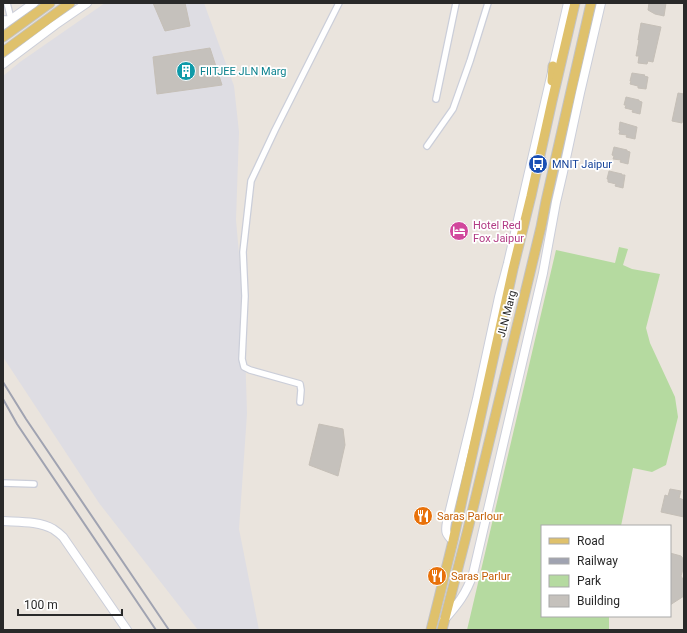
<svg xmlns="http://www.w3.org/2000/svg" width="687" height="633" font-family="Roboto,sans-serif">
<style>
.industrial{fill:#dedde3}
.green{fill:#b5daa0}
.building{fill:#c5c1bc;stroke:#c5bfb7}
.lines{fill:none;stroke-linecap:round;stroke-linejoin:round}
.street-casing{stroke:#cbced9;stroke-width:8}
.secondary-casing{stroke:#cbced9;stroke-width:10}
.primary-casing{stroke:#c3c3c3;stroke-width:11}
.street{stroke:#fff;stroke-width:5.5}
.secondary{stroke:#fff;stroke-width:8}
.primary{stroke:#dfc16c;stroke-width:9}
.rail{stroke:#a0a3b1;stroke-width:2}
.labels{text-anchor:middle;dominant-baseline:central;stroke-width:3.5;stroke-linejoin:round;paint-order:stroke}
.culture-label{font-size:11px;fill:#0d838f;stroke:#fff;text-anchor:start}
.transit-label{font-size:11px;fill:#164399;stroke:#fff;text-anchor:start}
.hotel-label{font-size:11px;fill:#b23c85;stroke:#fff;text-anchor:start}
.street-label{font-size:11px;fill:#292929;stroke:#fff}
.food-label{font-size:11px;fill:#c56008;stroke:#fff;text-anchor:start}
</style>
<rect width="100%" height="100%" fill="#eae4dd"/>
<polygon class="industrial" points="105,3 204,3 234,86 239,132 236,220 244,311 247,414 239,529 259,630 198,630 99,503 3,357 3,76 20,62"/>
<polygon class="green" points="619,247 628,249 623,265 632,269 660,274 646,328 650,343 675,397 678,417 666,465 652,472 633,468 621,526 542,526 542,616 609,616 609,630 467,630 556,250 615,263"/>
<g class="building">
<polygon points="153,3 185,3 190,26 165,31"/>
<polygon points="649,3 666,3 664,16 655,14 648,10"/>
<polygon points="641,23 661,27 653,62 648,61 647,64 638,63 639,56 636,56 639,40 638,40"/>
<polygon points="210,48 222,85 157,94 153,57"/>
<polygon points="632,73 645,75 644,76 648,77 646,89 638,88 638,86 630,84 631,81 630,81"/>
<polygon points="678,93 684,94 684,114 682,123 672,121"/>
<polygon points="626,97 639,100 639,101 642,102 640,114 632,112 633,110 625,108 626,105 624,105"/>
<polygon points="620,122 637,127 635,139 626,137 627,135 619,134 620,131 619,130"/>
<polygon points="614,147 627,150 627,151 630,152 628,164 620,162 621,160 613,159 614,156 612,155"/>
<polygon points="609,171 622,174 622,175 625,175 623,188 615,186 616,184 608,182 608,179 607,179"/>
<polygon points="319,424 343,429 345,445 338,476 309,465"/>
<polygon points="670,489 681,491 679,498 684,500 684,517 661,512 665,495 668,496"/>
<polygon points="670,553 681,556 684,560 684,568 683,569 681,576 684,581 684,596 670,605"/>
</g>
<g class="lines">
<defs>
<g id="street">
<polyline points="3,19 11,19 7,3"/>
<polyline points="436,99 456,3"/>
<polyline points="427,146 453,109 470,61 488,3"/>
<polyline points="300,402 301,390 300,384 250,370 244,367 242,359 245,296 243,252 251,181 275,130 339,3"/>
<polyline points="3,483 34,484"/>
</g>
<g id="secondary">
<polyline points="3,25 34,3"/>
<polyline points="3,64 55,25 87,3"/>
<path d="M3 521C19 522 39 521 53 529 56 531 60 534 63 537L127 630"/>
<path d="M453 541C446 534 445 532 447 522L477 399 499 297 508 263 568 3"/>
<path d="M444 620C458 604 466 594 473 574L543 273 556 202 563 172 580 93 601 3"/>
</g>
<g id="primary">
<polyline points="3,37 50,3"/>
<polyline points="3,52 70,3"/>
<polyline points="552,81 553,66"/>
<polyline points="431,630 453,541 513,269 531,196 552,101 575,3"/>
<polyline points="442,630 468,529 541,227 546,201 591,3"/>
</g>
</defs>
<use href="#street" class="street-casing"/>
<use href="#secondary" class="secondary-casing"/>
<use href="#primary" class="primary-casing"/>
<use href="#street" class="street"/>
<use href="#secondary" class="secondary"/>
<use href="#primary" class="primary"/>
<g class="rail">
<polyline points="3,382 26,419 169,630"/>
<polyline points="3,399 17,424 156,630"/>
</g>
</g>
<defs>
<symbol id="building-disc" viewBox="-11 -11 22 22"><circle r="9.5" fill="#0f9aa8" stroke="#fff"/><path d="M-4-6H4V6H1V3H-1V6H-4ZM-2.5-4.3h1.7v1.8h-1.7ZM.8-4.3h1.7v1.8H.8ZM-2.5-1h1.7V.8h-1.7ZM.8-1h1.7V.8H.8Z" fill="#fff"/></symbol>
<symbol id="bus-disc" viewBox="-11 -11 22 22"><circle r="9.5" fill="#1a4fb4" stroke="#fff"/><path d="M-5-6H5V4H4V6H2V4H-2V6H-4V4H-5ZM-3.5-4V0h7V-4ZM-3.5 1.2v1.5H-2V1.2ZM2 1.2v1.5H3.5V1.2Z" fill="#fff"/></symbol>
<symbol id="hotel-disc" viewBox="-11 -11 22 22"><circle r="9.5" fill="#d1479c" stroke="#fff"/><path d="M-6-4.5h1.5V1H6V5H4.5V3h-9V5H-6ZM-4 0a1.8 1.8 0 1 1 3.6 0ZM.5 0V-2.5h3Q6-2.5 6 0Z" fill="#fff"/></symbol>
<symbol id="restaurant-disc" viewBox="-11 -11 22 22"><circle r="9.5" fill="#e8710a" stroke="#fff"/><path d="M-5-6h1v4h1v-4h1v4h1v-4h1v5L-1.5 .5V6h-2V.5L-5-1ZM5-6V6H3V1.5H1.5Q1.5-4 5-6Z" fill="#fff"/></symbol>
</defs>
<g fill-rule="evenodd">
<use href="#building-disc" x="175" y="60" width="22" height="22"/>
<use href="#bus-disc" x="527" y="153" width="22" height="22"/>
<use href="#hotel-disc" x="448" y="220" width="22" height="22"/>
<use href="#restaurant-disc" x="412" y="505" width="22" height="22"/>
<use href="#restaurant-disc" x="426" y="565" width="22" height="22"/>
</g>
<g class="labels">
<g class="culture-label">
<text x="200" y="71">FIITJEE JLN Marg</text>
</g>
<g class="transit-label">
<text x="552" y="164">MNIT Jaipur</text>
</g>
<g class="hotel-label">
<text x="473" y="225">Hotel Red<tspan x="473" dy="13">Fox Jaipur</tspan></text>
</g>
<g class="street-label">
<text transform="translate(507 314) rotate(-76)">JLN Marg</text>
</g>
<g class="food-label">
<text x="437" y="516">Saras Parlour</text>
<text x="451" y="576">Saras Parlur</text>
</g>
</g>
<rect width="687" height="633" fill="none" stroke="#292929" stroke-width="8"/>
<rect x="541" y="525" width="130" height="92" fill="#ffffff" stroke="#a9a9a9"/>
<rect x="549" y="538" width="20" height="6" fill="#dfc16c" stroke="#a9a9a9"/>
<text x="577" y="545" font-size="12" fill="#292929">Road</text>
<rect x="549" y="558" width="20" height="6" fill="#a0a3b1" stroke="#a9a9a9"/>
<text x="577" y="565" font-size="12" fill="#292929">Railway</text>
<rect x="549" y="575" width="20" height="12" fill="#b5daa0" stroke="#a9a9a9"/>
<text x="577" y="585" font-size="12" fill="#292929">Park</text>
<rect x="549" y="595" width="20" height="12" fill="#c5c1bc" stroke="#a9a9a9"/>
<text x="577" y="605" font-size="12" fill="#292929">Building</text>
<path d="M18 609v6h104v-6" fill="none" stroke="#292929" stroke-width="2"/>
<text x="24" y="609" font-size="12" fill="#292929" stroke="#ffffff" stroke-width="3" paint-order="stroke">100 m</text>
</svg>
